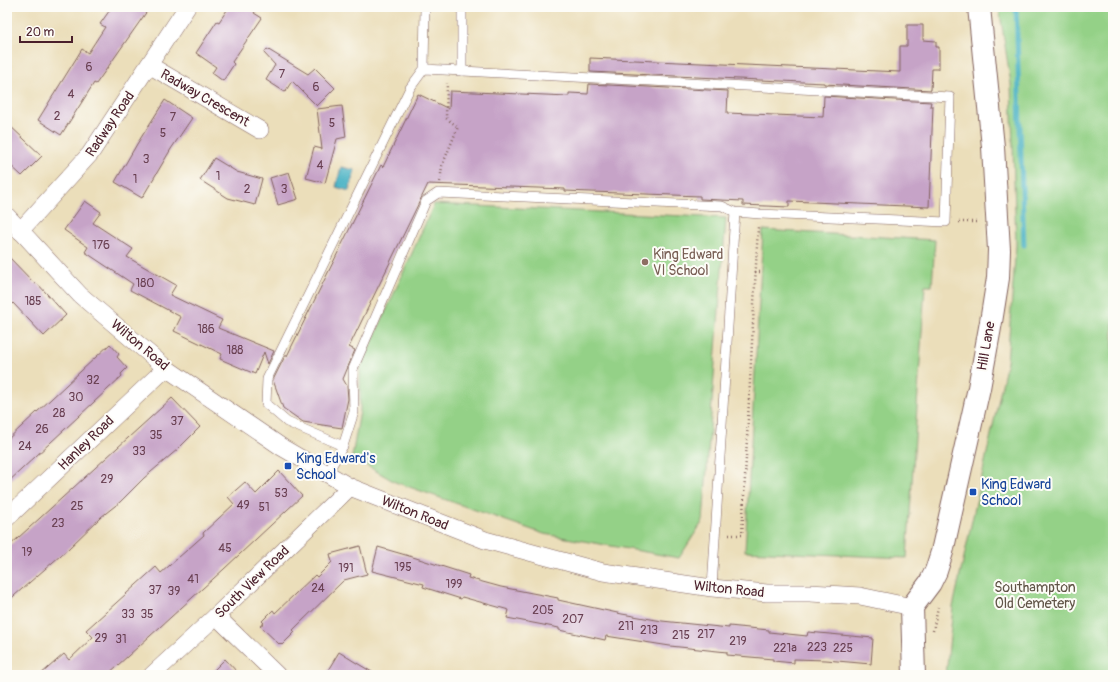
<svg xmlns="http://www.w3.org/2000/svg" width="1120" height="682" font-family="Pangolin,sans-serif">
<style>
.green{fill:#94d187;stroke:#6f7859}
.water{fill:#45b0c3;stroke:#486877}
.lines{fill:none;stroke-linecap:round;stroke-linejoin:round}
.stream{stroke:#45b0c3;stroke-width:5}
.building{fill:#c6a3c7}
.lane-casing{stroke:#82625d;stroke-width:10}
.street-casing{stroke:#82625d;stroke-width:18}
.secondary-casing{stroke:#82625d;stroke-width:24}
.path{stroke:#82625d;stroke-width:2.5;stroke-dasharray:1 3;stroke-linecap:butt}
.lane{stroke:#fff;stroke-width:9}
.street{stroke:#fff;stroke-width:17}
.secondary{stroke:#fff;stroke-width:22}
.education-dot{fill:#8d6e63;stroke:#fdfcf7;stroke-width:1.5}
.transit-dot{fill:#1a4fb4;stroke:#fdfcf7;stroke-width:1.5}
.labels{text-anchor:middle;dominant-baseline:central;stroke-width:4;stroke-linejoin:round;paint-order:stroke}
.number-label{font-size:12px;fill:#694052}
.street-label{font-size:14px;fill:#4a1f2b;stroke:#fdfcf7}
.education-label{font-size:14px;fill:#785e54;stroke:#fdfcf7;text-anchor:start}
.transit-label{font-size:14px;fill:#164399;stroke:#fdfcf7;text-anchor:start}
.park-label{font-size:14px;fill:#605447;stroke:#fdfcf7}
</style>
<rect width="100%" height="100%" fill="#fdfcf7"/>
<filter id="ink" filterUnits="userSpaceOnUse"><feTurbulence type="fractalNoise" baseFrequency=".025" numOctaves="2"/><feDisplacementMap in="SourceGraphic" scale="8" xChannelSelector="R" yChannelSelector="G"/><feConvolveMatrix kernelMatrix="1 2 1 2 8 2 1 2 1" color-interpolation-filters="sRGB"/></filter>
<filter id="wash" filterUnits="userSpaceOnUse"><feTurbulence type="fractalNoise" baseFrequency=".012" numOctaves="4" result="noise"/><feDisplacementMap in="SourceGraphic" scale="16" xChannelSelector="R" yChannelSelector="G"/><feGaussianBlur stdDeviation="0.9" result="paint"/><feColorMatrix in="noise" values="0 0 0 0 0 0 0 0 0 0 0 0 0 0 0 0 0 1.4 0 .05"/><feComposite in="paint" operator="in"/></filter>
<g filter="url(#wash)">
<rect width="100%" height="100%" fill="#ebdeba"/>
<g class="green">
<polygon points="999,7 1113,7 1113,675 946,675 953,607 1007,362 1016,245 1011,84"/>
<polygon points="434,204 726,218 703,521 679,558 544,534 395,482 352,457 360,411 360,369"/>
<polygon points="763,230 935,240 932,286 925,286 907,558 745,551"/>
</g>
<polygon class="water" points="341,167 355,170 349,191 336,187"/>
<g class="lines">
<polyline class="stream" points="1016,7 1024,245"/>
</g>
<g id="blocks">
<g class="building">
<polygon points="112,7 150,7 96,84 94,83 61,135 38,120 82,49 88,53 105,27 100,24"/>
<polygon points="229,7 258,7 254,13 262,18 232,62 234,64 223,81 212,73 216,67 196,53 217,21 219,22"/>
<polygon points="907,25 923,25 923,40 936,41 936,47 939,47 939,69 932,69 931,90 824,84 824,83 590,72 590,58 900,72 900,46 907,46"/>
<polygon points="267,49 308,74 315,68 335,88 317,106 292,81 285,92 266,80 275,65 264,53"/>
<polygon points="589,84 728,91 727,113 823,117 824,96 931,102 930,106 933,106 929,207 789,201 789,207 743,205 743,201 700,199 700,196 565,191 565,189 428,184 349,347 355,350 343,379 347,386 348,399 342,428 303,422 283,408 273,380 285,356 287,356 381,165 383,167 418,94 449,109 450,91 569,96 569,93 588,94"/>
<polygon points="165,100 192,118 171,149 142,198 115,182 137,144"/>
<polygon points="342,106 346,137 337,139 325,183 306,178 314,147 322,149 317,109"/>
<polygon points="7,123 42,156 22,176 7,162"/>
<polygon points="214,158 237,172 262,179 255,205 228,198 200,180"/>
<polygon points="289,172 298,199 278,205 270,178"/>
<polygon points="85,201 101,212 93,223 133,249 127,257 176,285 170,295 222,320 218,328 274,351 268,364 264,352 255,374 220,359 222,354 174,331 181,317 130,290 133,284 85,252 88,247 64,230"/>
<polygon points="7,255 35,284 37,283 66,315 44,336 13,303 7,309"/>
<polygon points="110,344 119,354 117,357 127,368 121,374 122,376 7,483 7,440"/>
<polygon points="172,398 200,427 178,449 144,478 120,502 101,517 68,549 7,602 7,548"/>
<polygon points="279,471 302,496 224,569 107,675 40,675 64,654 69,660 93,637 86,630 156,567 161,573 204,535 203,533 234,504 228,497 245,482 256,494"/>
<polygon points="360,546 367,574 344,580 293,630 295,632 282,645 280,643 279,644 260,626 264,623 262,621 273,610 275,613 315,575 317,577 332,562 330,554"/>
<polygon points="378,547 416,558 469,575 468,578 501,587 558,598 558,600 622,614 662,621 729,628 729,626 769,630 769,632 807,636 808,632 873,638 871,664 826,660 794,659 794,663 773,661 773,659 727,655 727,652 670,646 606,636 605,640 559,630 559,628 507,618 509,610 462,597 461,599 423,587 424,584 372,571"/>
<polygon points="339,652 355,662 377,675 325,675"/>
<polygon points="225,659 240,675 209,675"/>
</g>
</g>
</g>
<g filter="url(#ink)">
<use href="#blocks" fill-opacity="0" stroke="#82625d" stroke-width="1"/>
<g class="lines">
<defs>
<g id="lane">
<polyline points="462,7 462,71"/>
<polyline points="424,69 950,97 946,222 760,214 735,212 722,206 438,193 426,201 353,369 354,412 343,446 287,422 266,404 267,379 410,88 424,69 425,7"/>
<polyline points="327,474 343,446"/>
<polyline points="712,588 735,212"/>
</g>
<g id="street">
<polyline points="149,65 260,130"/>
<polyline points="7,216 80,295 166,368 283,448 350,487 485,540 603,572 712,588 767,593 810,593 860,596 912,607"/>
<polyline points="20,231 90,154 187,7"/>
<polyline points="7,518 166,368"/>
<polyline points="216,616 277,675"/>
<polyline points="152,675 216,616 350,487"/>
</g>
<polyline id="secondary" points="914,675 912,607 930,583 936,571 942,552 979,388 991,322 998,278 999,250 993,147 979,7"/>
</defs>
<use href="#lane" class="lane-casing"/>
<use href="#street" class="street-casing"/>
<use href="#secondary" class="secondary-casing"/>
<g class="path">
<polyline points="440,182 442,166 458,127 446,118 447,83"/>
<polyline points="959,222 978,222"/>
<polyline points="755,272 761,272"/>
<polyline points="729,535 742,535 758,227"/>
<polyline points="933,631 938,607"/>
</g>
<use href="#lane" class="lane"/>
<use href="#street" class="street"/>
<use href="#secondary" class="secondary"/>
</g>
</g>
<circle class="education-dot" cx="645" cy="262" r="4"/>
<g class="transit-dot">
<rect x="284" y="462" width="8" height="8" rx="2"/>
<rect x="969" y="488" width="8" height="8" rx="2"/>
</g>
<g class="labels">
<g class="number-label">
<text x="89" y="67">6</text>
<text x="282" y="74">7</text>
<text x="316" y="87">6</text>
<text x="71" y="94">4</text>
<text x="57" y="116">2</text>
<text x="173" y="117">7</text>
<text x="332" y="123">5</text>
<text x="163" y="133">5</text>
<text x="146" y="159">3</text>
<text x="320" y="165">4</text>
<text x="218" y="176">1</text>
<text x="135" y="179">1</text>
<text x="247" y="189">2</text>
<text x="284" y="189">3</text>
<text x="101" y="245">176</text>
<text x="145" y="283">180</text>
<text x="33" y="301">185</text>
<text x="206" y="329">186</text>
<text x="235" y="350">188</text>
<text x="93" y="380">32</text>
<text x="76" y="397">30</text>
<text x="59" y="413">28</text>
<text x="177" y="421">37</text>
<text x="42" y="429">26</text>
<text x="156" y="435">35</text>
<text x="25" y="446">24</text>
<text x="139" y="451">33</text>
<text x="107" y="479">29</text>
<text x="281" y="493">53</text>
<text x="243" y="505">49</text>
<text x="77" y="506">25</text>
<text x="264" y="507">51</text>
<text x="58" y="523">23</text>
<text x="225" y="548">45</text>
<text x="27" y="552">19</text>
<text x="403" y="567">195</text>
<text x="346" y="568">191</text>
<text x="193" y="579">41</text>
<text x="454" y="584">199</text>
<text x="318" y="588">24</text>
<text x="155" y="590">37</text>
<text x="174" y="591">39</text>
<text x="543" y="610">205</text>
<text x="128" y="614">33</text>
<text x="147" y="614">35</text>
<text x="573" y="619">207</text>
<text x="626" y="626">211</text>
<text x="649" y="630">213</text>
<text x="706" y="634">217</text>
<text x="681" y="635">215</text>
<text x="101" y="638">29</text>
<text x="121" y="639">31</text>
<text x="738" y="641">219</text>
<text x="817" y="647">223</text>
<text x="785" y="648">221a</text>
<text x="843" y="648">225</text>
</g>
<g class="street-label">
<text transform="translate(205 98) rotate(30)">Radway Crescent</text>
<text transform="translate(110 124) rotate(-56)">Radway Road</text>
<text transform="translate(140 345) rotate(40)">Wilton Road</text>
<text transform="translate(986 346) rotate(-80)">Hill Lane</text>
<text transform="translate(86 443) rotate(-44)">Hanley Road</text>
<text transform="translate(415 513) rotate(22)">Wilton Road</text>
<text transform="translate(252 582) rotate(-44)">South View Road</text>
<text transform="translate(729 589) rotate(6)">Wilton Road</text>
</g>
<g class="education-label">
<text x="653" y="254">King Edward<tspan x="653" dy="16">VI School</tspan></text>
</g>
<g class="transit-label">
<text x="296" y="458">King Edward's<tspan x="296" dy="16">School</tspan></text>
<text x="981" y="484">King Edward<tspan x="981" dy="16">School</tspan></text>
</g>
<g class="park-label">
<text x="1035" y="587">Southampton<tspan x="1035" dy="16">Old Cemetery</tspan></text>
</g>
</g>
<rect width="1120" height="682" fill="none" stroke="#fdfcf7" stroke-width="24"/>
<path d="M20 36v6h52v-6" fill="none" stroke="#4a1f2b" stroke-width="2"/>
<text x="26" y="36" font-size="12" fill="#4a1f2b" stroke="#fdfcf7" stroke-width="3" paint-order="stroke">20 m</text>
</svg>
